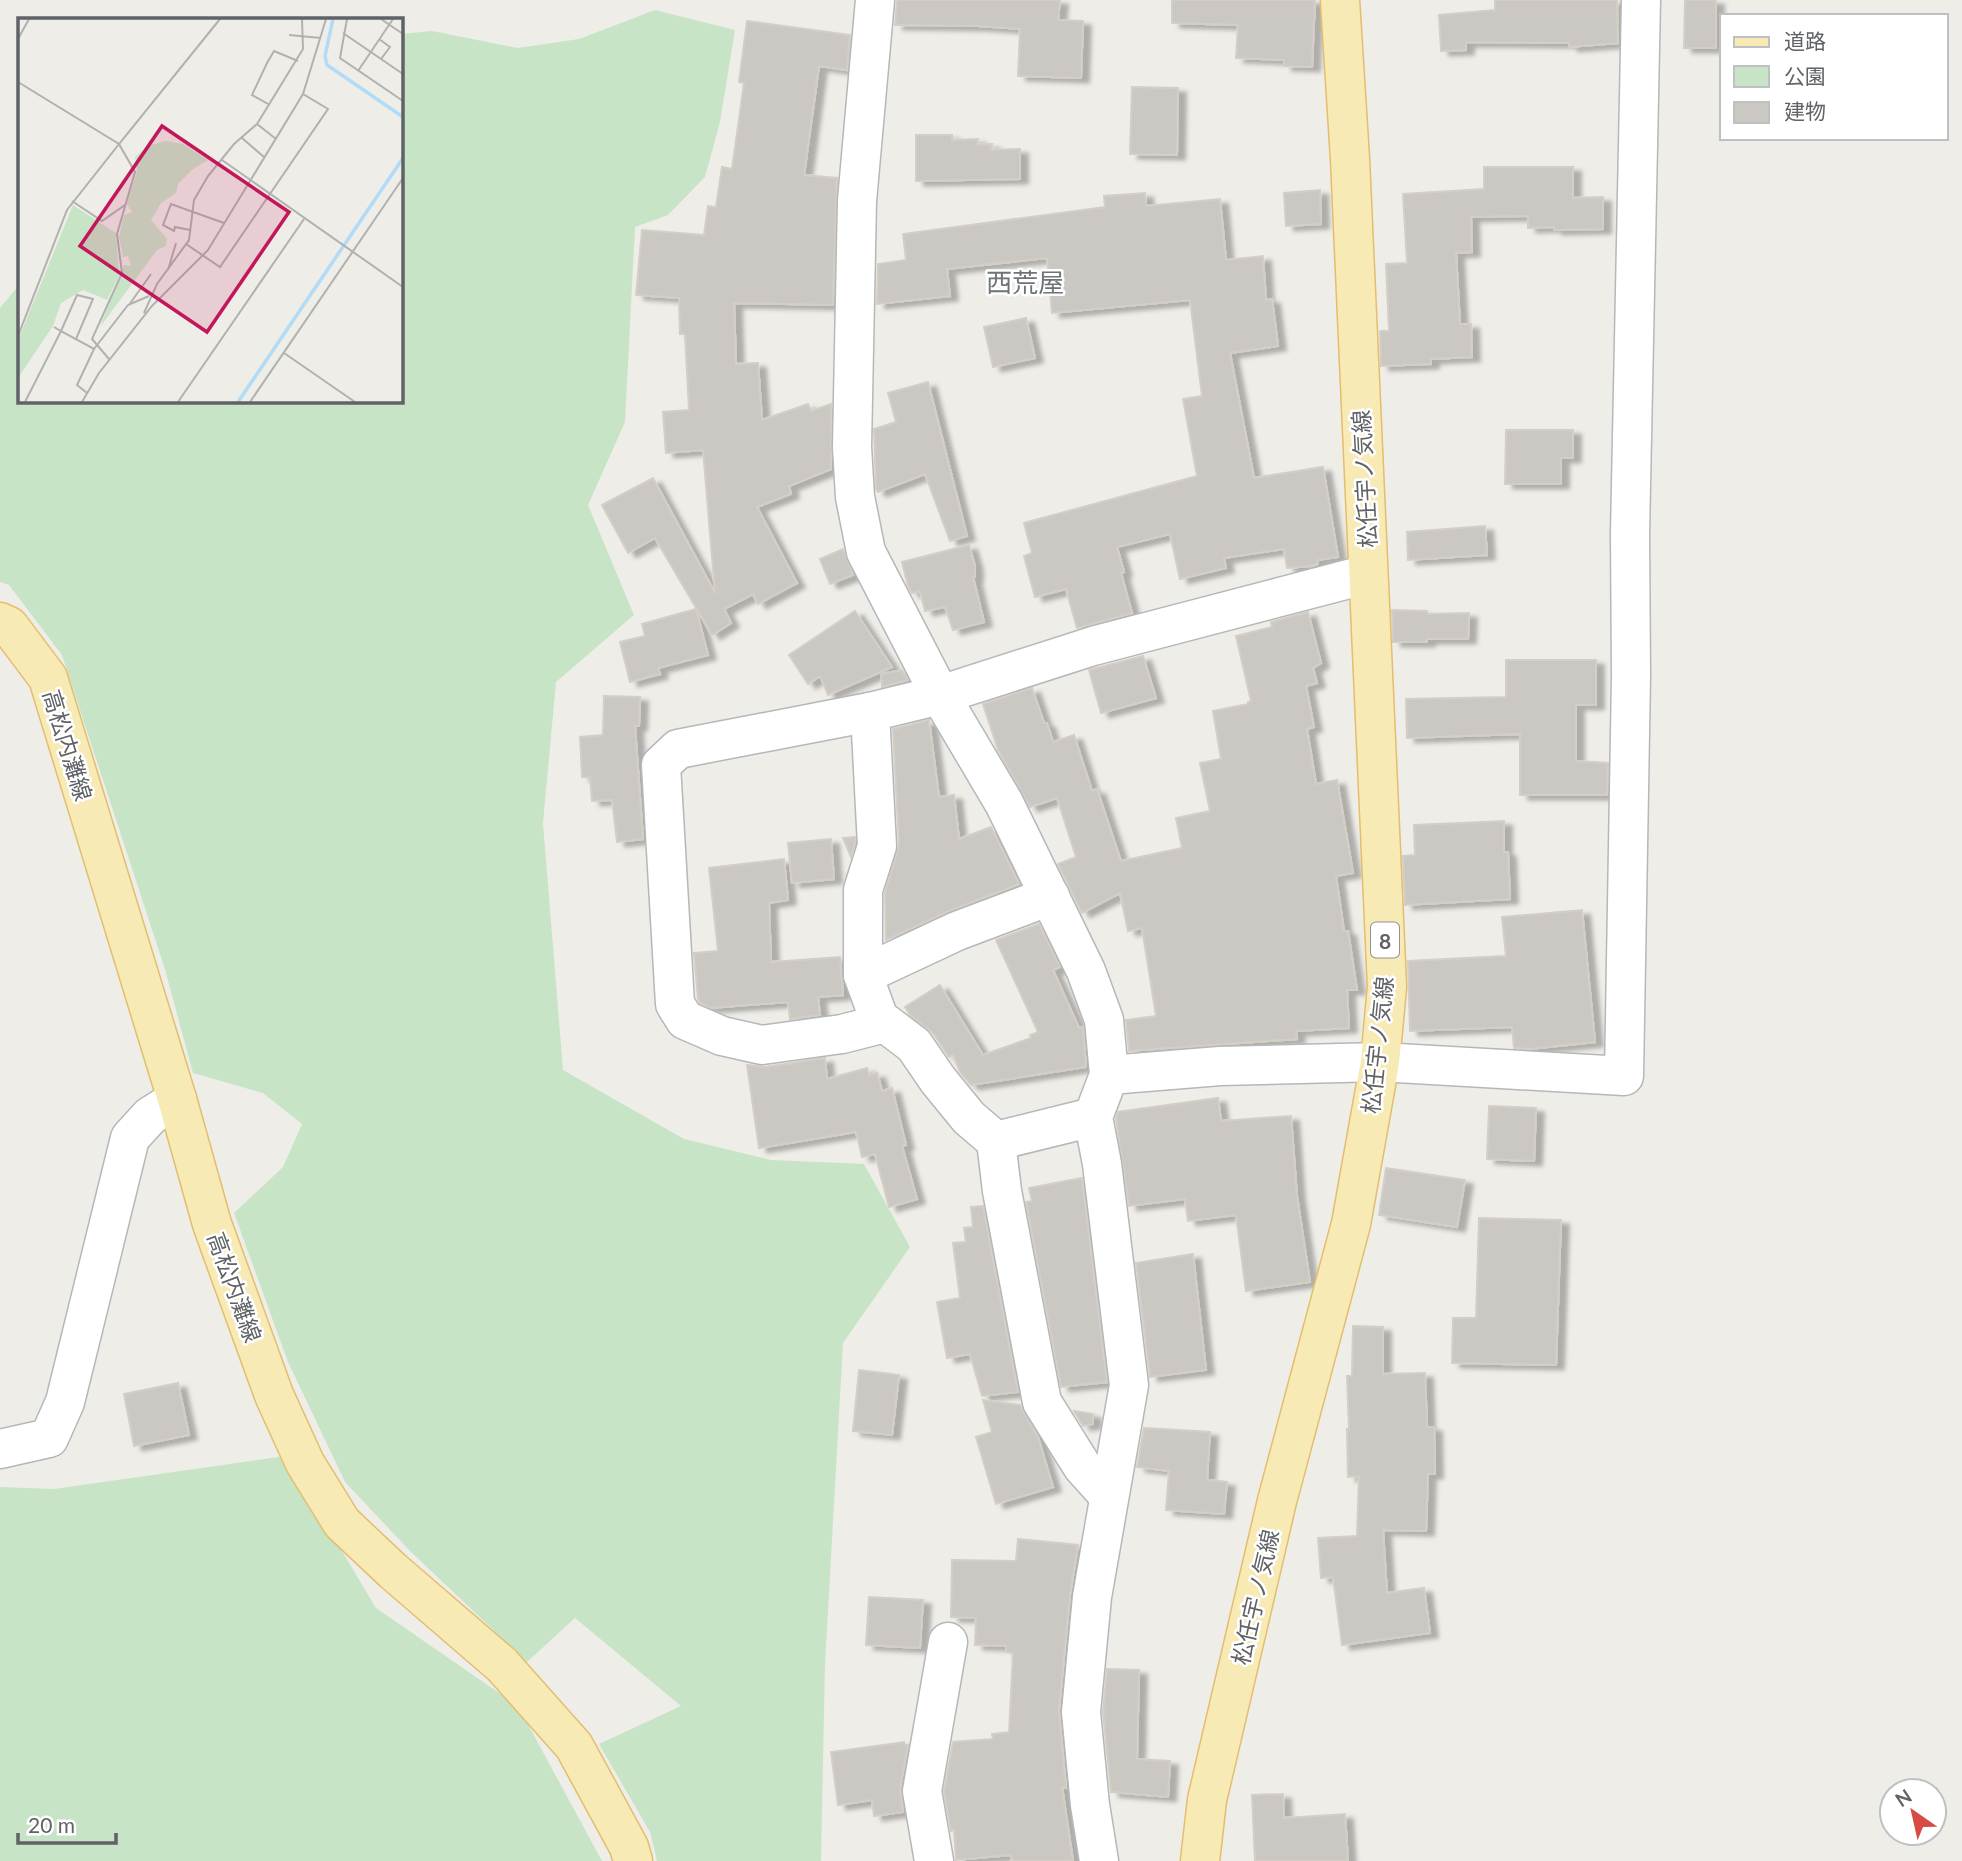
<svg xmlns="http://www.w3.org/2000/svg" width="1962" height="1861" font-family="Lato,'Noto Sans JP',sans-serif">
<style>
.green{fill:#c8e4c7}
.building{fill:#cbc8c4;stroke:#d4cfc6;stroke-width:2;filter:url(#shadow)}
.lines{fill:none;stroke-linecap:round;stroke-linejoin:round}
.minor-casing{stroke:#b5b7ba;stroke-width:41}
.major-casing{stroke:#e3be6d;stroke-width:41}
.minor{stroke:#fff;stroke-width:38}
.major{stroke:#f7eab5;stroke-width:38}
.labels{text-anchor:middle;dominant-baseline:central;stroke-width:5;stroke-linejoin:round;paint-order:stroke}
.shield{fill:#fff;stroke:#8f9194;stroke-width:2}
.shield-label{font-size:21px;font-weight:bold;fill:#5f6266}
.street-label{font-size:23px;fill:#5f6266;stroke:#fff}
.quarter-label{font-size:26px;fill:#707478;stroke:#fff}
.inset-river{fill:none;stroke:#b1dbf6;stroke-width:3.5}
.inset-road{fill:none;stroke:#b1b1b0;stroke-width:2}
.view{fill:#c2185b;fill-opacity:0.15;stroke:#c2185b;stroke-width:3.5}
.inset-edge{fill:none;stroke:#5f6266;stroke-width:3.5}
</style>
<defs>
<filter id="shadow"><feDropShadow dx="8" dy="4.5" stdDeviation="2" flood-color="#0004"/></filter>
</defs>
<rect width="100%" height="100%" fill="#efede8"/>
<g class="green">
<polygon points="655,10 735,30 720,122 705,177 668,215 635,227 625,422 588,505 634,615 556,682 543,823 563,1070 684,1139 771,1160 864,1164 910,1247 843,1343 825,1664 821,1861 657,1861 650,1832 599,1744 681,1706 575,1618 527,1662 410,1551 345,1482 288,1362 234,1213 283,1167 302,1124 263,1093 193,1073 164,966 62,655 9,585 0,582 0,308 19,285 19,401 401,401 401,34 432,31 518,48 579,39"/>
<polygon points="285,1456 376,1608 518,1706 602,1861 0,1861 0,1487 54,1489"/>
</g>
<g class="building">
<polygon points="897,0 1060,0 1058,20 1083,21 1081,78 1018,76 1020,29 978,26 895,25"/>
<polygon points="1172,0 1315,0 1312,67 1284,66 1284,60 1236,58 1238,25 1172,23"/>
<polygon points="1495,0 1617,0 1618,43 1570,47 1569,43 1466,42 1466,50 1441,51 1439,15 1495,10"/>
<polygon points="1685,0 1716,0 1716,48 1684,48"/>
<polygon points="747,21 850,35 847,70 819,66 804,175 837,178 833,305 734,303 736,364 758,363 762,420 808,404 811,411 831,404 831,469 789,486 791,494 757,507 797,583 758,604 753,594 724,609 731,623 712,635 655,538 628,553 602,505 653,478 715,593 703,450 666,453 663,412 689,410 685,334 680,334 679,298 636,295 642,230 704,235 708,206 716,207 722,167 732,169 744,83 739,82"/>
<polygon points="1132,87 1178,88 1177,155 1130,154"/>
<polygon points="916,135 952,135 952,140 978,139 977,145 992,144 991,150 1020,149 1020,179 916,181"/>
<polygon points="1484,167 1573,167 1573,198 1603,197 1603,229 1554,230 1554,227 1528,228 1528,216 1471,217 1472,252 1456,253 1460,324 1471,324 1472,357 1431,359 1431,364 1381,366 1380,331 1389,331 1386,264 1407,263 1403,194 1484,189"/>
<polygon points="1320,190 1321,224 1286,226 1284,193"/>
<polygon points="1145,193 1146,206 1220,199 1226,260 1263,256 1266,300 1272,299 1278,346 1230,353 1254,478 1323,467 1338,557 1318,560 1318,564 1312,566 1287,568 1284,549 1224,558 1226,568 1180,579 1170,534 1117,547 1124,572 1121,573 1132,613 1077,628 1066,589 1035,597 1024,556 1032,553 1024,523 1197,476 1183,399 1202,396 1190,300 1052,313 1047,258 947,269 950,296 877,304 878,264 906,260 903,234 1105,207 1104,196"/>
<polygon points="1026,318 1035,358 993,367 984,327"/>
<polygon points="928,382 967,536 950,541 925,474 878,492 876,489 874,429 896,422 888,393"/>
<polygon points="1506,430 1573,430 1573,458 1561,458 1561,484 1505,484"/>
<polygon points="1485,526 1487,555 1408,560 1407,532"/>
<polygon points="969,545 975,566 975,577 973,577 984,622 953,630 945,607 925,611 920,591 912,593 908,586 902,562"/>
<polygon points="843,549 853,575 830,584 820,559"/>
<polygon points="696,609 708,655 658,668 660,674 630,682 620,642 645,636 642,624"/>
<polygon points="1392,610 1427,611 1427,614 1469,613 1468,639 1427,639 1427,642 1393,642"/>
<polygon points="855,611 892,667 828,695 820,676 808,684 789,655"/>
<polygon points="1308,612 1321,663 1313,668 1317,683 1306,686 1314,727 1307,729 1316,784 1337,780 1353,873 1336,876 1344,931 1348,931 1357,990 1347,990 1349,1028 1296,1031 1297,1039 1129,1051 1126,1020 1156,1016 1142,928 1128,931 1120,893 1082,913 1058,864 1076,857 1057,798 1030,807 998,750 983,704 1032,688 1044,723 1047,723 1053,742 1074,735 1092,791 1097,789 1121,861 1182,848 1176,818 1210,811 1200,763 1221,759 1213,711 1248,704 1248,702 1251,701 1236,636 1272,627 1271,622"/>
<polygon points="1143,656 1156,698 1101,713 1089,670"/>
<polygon points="1506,660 1596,660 1596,705 1576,705 1576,761 1608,763 1607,795 1520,795 1520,734 1407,738 1406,699 1506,697"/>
<polygon points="902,670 908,680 882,687 881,674"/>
<polygon points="604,696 640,697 639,726 635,726 643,839 617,842 612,800 592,801 590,777 582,777 580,737 603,735"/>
<polygon points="929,720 939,797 954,795 959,839 991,827 1019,884 949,911 886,940 885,893 899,845 893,729"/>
<polygon points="1504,821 1504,852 1508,852 1510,899 1405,905 1403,856 1415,855 1414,825"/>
<polygon points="855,837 855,843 851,857 843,838"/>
<polygon points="831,839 834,879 792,883 788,843"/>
<polygon points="784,859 788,900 769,903 771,962 840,957 843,995 818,997 820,1015 790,1019 788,1002 711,1008 700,1003 698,999 694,953 718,951 709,868"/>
<polygon points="1582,910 1595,1042 1530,1049 1514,1048 1512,1027 1410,1031 1408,961 1506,956 1502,917"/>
<polygon points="1039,924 1060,967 1053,970 1079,1028 1083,1027 1086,1067 971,1085 960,1072 953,1055 949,1057 932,1032 910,1015 905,1007 940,985 983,1055 1031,1038 1030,1035 1038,1032 996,940"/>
<polygon points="825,1058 827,1079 867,1068 869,1075 877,1073 882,1091 892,1088 906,1145 902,1146 917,1199 889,1207 875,1154 862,1157 856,1132 759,1148 747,1065 765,1067"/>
<polygon points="1218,1098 1221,1121 1291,1116 1297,1196 1310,1282 1246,1291 1236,1215 1188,1221 1185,1199 1129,1206 1116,1119 1118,1112"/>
<polygon points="1489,1106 1536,1108 1534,1161 1487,1159"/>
<polygon points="1386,1168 1465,1180 1457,1227 1379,1215"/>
<polygon points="1082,1178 1107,1382 1061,1387 1026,1202 1032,1201 1029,1188"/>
<polygon points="983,1206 1018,1392 982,1396 970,1354 947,1358 937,1302 960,1298 953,1243 966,1242 964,1228 973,1227 971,1207"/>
<polygon points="1479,1218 1561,1220 1556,1365 1452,1363 1453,1318 1476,1318"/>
<polygon points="1193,1254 1206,1370 1150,1377 1136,1263"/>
<polygon points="1353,1326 1383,1327 1383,1374 1425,1373 1427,1427 1434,1427 1435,1474 1428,1474 1426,1531 1383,1530 1387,1593 1424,1588 1430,1633 1342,1645 1333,1577 1321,1578 1318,1538 1357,1536 1359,1476 1348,1477 1347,1429 1349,1429 1347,1376 1352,1376"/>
<polygon points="859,1370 899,1375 892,1435 853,1431"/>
<polygon points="178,1383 189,1435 134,1446 124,1394"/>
<polygon points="983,1400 1020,1405 1038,1437 1053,1487 996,1504 976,1437 992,1432"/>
<polygon points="1074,1411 1093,1414 1093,1424 1083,1426"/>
<polygon points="1144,1428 1210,1432 1207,1480 1227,1482 1224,1514 1166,1510 1169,1471 1137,1467"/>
<polygon points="1018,1539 1078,1545 1070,1595 1059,1710 1066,1788 1062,1787 1073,1861 1012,1861 1011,1855 956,1860 954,1830 951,1831 944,1791 953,1742 993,1739 992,1734 1009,1732 1013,1653 1006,1652 1006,1646 975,1645 976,1618 951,1617 952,1560 1016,1561"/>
<polygon points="869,1597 923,1600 920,1648 866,1645"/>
<polygon points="1107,1669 1139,1670 1137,1759 1170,1761 1168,1797 1111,1792 1103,1712"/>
<polygon points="904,1742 905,1745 908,1745 900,1788 903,1812 874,1816 872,1800 838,1805 831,1752"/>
<polygon points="1283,1794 1284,1818 1345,1814 1348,1861 1255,1861 1252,1795"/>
</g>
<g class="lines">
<defs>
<g id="minor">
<polyline points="875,0 857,201 852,447 855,497 866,552 940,695 1004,803 1086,971 1104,1020 1109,1075 1093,1117 1102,1164 1129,1385 1092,1597 1081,1712 1090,1805 1099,1861"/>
<polyline points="1050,896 957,931 863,975 881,1024 842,1034 762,1045 722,1036 685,1020 675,1004 661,765 678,749 870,712 940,695 1093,646 1368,574"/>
<polyline points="863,975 863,890 877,846 870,712"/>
<polyline points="881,1024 885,1023 914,1045 938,1080 969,1118 996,1141 1093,1117"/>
<polyline points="1109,1075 1220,1066 1380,1062 1624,1076 1631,676 1630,534 1641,0"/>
<polyline points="996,1141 1002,1191 1042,1402 1082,1466 1109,1496"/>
<polyline points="0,1449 49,1438 65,1402 130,1138 150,1116 177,1099"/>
<polyline points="934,1861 922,1791 948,1642"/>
</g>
<g id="major">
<polyline points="0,622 9,626 48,678 177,1099 212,1224 274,1395 305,1463 342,1523 393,1571 502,1665 574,1746 629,1847 633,1861"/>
<polyline points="1200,1861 1207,1800 1277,1501 1351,1224 1380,1062 1387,987 1350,159 1340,0"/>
</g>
</defs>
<use href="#minor" class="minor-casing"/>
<use href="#major" class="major-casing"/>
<use href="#minor" class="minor"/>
<use href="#major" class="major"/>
</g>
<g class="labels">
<rect class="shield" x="1371" y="922.5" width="28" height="35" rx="5"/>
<g class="shield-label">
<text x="1385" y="940">8</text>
</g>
<g class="street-label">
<text transform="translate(1364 479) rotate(-93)">松任宇ノ気線</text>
<text transform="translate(68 745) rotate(73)">高松内灘線</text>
<text transform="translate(1377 1045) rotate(-84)">松任宇ノ気線</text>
<text transform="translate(235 1287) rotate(70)">高松内灘線</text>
<text transform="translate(1255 1597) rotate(-77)">松任宇ノ気線</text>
</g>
<g class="quarter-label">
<text x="1025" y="282">西荒屋</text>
</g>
</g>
<g transform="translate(18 18)">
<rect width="385" height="385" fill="#efede8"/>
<path d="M147 123 165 126 190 142 175 151 160 166 158 175 143 185 133 202 149 221 148 228 139 232 82 309 106 247 113 248 110 238 105 239 101 219 106 197 114 194 109 186 119 153 117 139 130 128ZM55 187 98 215 101 258 89 282 65 272 43 285 35 308 0 360V322Z" fill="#c8e4c7"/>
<path class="inset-river" d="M315 1 307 38 309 47 385 99M220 384 385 140"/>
<path class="inset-road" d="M329 1 322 40 385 83M363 1 385 16M325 15 385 56M271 17 303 20M0 21 11 1M361 21 372 29 363 41M340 53 375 1M0 64 101 126 49 192 0 318M252 87 234 77 249 45 256 33 280 43M239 106 285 31 284 1M224 120 246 139M204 142 385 269M54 183 84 203 107 187M172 212 157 209 156 213 145 207 153 186 206 205M168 226 202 249 310 91 285 76M150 252 158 225M111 287 133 256M126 295 139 266 171 222 176 182 190 158 216 126 239 106 258 121M36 309 43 313 59 277 75 281 58 321M266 335 337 384M91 341 74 321 104 255 99 216 117 154 101 126 202 1M69 375 59 367 76 331M7 384 43 313 76 331 110 287 131 278M64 384 81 355 134 288 190 232 285 76 308 1M160 384 286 201M232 384 385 160"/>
<path class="view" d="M144 108 271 194 189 314 62 228Z"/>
<rect width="385" height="385" class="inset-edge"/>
</g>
<rect x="1720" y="14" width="228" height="126" fill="#ffffff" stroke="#bfc0c2" stroke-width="2"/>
<rect x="1734" y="37" width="35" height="10" fill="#f7eab5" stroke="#bfc0c2" stroke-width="2"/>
<text x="1784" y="49" font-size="21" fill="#5f6266">道路</text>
<rect x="1734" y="66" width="35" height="21" fill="#c8e4c7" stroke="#bfc0c2" stroke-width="2"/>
<text x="1784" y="84" font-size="21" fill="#5f6266">公園</text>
<rect x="1734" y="102" width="35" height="21" fill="#cbc8c4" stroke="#bfc0c2" stroke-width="2"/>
<text x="1784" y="119" font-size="21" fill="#5f6266">建物</text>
<g transform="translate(1913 1812) rotate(326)"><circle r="33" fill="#ffffff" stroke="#bfc0c2" stroke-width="2"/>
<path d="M0-5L12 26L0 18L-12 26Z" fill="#d84b45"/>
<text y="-10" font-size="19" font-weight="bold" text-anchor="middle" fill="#5f6266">N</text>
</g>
<path d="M18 1833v10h98v-10" fill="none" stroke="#5f6266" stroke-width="3.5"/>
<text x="28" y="1833" font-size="21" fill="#5f6266" stroke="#ffffff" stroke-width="5" paint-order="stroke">20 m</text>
</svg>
